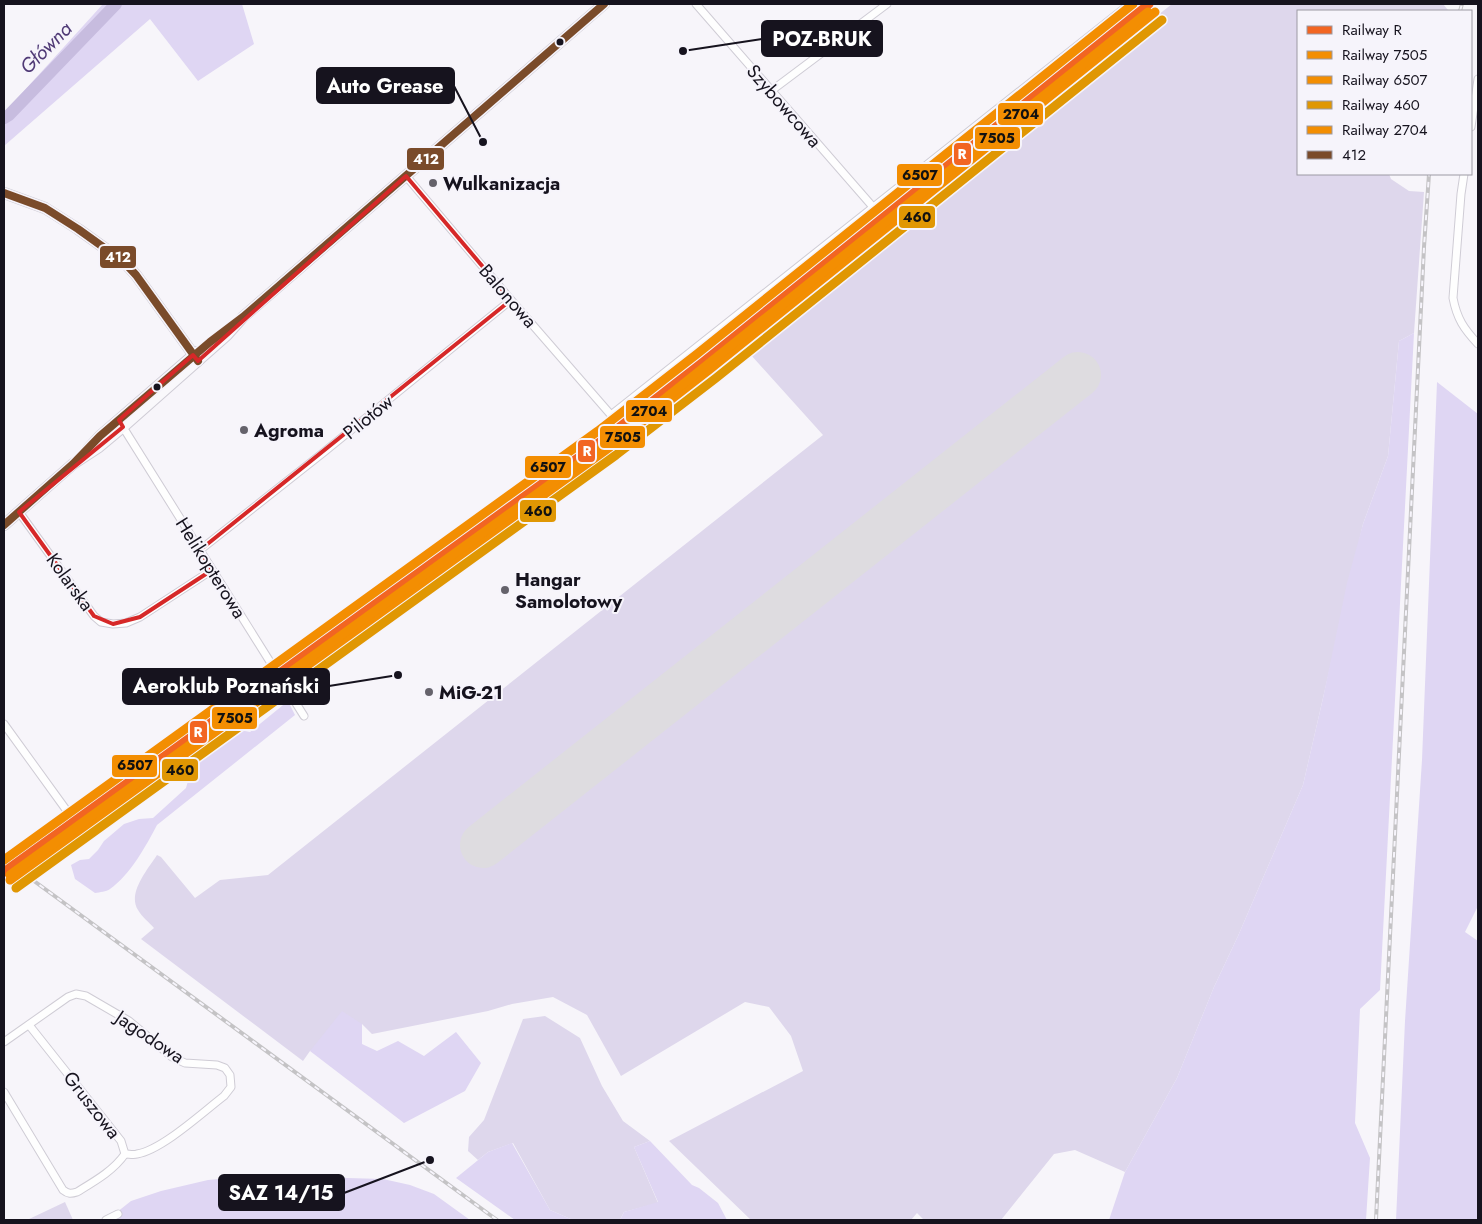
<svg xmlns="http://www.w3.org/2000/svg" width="1482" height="1224" font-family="Jost,sans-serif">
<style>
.green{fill:#ded7ec}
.forest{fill:#dfd6f3}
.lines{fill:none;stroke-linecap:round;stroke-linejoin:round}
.river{stroke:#c7bcdf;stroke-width:12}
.runway{stroke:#dedce0;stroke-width:46}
.street-casing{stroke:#cfccd5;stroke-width:9}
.secondary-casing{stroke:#cfccd5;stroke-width:12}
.street{stroke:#fefefe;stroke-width:7}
.secondary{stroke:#f9f8fb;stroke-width:10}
.rail-casing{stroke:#c4c3c5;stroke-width:4}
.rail{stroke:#f6f4fb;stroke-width:2;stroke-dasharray:5.5;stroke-linecap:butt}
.bus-1-casing{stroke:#f6f4fb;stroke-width:11}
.bus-1{stroke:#7a4b2a;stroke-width:8}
.rail-1-casing{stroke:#f6f4fb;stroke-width:12}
.rail-2-casing{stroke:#f6f4fb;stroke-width:12}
.rail-3-casing{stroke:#f6f4fb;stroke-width:12}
.rail-4-casing{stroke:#f6f4fb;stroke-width:12}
.rail-5-casing{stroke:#f6f4fb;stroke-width:12}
.rail-1{stroke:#f26522;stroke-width:9}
.rail-2{stroke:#f38e02;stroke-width:9}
.rail-3{stroke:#f38e02;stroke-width:9}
.rail-4{stroke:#e09703;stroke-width:9}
.rail-5{stroke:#f38e02;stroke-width:9}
.marked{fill:none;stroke:#d62828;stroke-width:4;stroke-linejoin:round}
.bus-dot{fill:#16131e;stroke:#f6f4fb;stroke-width:2}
.poi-dot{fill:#65626b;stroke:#f6f4fb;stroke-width:2}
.labels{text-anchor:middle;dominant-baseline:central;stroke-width:4;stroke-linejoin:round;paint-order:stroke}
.street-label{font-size:19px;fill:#16131e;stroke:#f6f4fb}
.poi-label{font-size:19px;font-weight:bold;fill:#16131e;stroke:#f6f4fb;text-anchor:start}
.water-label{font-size:20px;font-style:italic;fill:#503a76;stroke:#f6f4fb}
.leader{fill:none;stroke:#16131e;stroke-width:2}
.callout-dot{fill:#16131e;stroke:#f6f4fb;stroke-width:2}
.callout{fill:#16131e;stroke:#16131e;stroke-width:2}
.callout-label{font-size:20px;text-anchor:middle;font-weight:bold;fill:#fff}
.line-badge{stroke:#f6f4fb;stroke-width:2}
.badge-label{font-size:14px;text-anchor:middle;font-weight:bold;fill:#fff}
.pale-badge-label{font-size:14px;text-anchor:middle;font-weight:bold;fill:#111}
</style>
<rect width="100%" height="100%" fill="#f7f5fa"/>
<g class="green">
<path d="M1172 4H1443L1448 10V11H1298V174H1389L1391 179 1409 191 1424 192 1414 333 1399 341 1388 456 1363 524 1303 785 1238 936 1214 987 1177 1078 1125 1172 1075 1150 1054 1154 1001 1220H924L917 1213 911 1220H751L669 1141 803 1071 791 1036 769 1007 745 1002 621 1076 587 1015 553 997 512 1004 488 1011 372 1034 362 1024 310 1051 303 1061 141 939 154 928C149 922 142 917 138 910 127 893 148 869 157 855L161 857 195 898 220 880 268 875 823 435 741 344Z"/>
<polygon points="545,1016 580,1038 602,1086 623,1121 650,1141 634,1147 658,1203 624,1212 620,1220 573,1220 550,1210 513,1143 488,1152 478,1160 468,1151 469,1137 484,1120 523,1019"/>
<polygon points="65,1202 73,1220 27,1220"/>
</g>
<g class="forest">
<polygon points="103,4 242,4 254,44 198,81 150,19 4,146 4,113"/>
<polygon points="1414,333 1380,990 1360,1009 1355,1123 1370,1158 1366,1220 1109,1220 1125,1172 1177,1078 1214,987 1238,936 1303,785 1323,698 1347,583 1363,524 1388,456 1399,341"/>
<polygon points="1437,382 1478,414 1478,906 1465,932 1478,941 1478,1220 1396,1220 1405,1021 1422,760"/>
<path d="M288 701 295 715 157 825C146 846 130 875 110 889 106 892 100 892 95 893L75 879 71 865 80 860 89 859 98 850 104 841 124 824 139 819 153 818 186 788 194 760 225 736 240 730 250 732Z"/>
<polygon points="342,1011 362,1024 362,1044 377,1051 398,1041 424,1056 456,1032 481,1063 465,1091 404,1123 310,1051"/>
<polygon points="650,1141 692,1185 699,1188 718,1203 727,1220 620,1220 624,1212 658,1202 634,1147"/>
<polygon points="512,1143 550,1210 573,1220 515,1220 456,1178 488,1152"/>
<polygon points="305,1175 347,1178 383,1179 410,1185 434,1194 470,1220 107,1220 131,1201 161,1191 208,1180 254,1176"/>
</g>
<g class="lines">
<polyline class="river" points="4,118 9,115 116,4"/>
<polyline class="runway" points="483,845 1078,375"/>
<defs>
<g id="street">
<polyline points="696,4 873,207"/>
<polyline points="771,91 887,4"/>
<polyline points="1471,127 1478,79"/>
<path d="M1464 174 1461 194 1453 298C1457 319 1464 329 1478 344"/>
<polyline points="406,176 511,300 611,415 1126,7 1128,4"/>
<polyline points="121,424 304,716"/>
<polyline points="19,512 94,616 101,622 113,624 126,623 140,617 212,570"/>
<polyline points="200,550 324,452 511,300"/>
<polyline points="4,724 67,811"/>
<path d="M4 1042 68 997 76 994 86 996 129 1021 172 1057 185 1063 217 1065 225 1068 230 1075 231 1087 224 1096C203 1112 162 1150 137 1154 134 1155 129 1154 125 1154"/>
<path d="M4 1092 63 1190C68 1194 71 1194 77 1192 95 1181 113 1171 125 1154L121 1141 29 1025"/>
<polyline points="106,1220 118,1214"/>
</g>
<g id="secondary">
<polyline points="4,193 45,208 78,229 124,262 136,275 198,361"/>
<polyline points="88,449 100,436 197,352"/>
<polyline points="4,525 73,464 99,447 123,427 227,335 243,317 604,4"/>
</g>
</defs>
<use href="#street" class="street-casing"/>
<use href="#secondary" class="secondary-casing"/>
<use href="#street" class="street"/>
<use href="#secondary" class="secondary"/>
<defs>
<g id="rail">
<polyline points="1460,11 1462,4"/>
<polyline points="4,859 497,1220"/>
<polyline points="1376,1220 1424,247 1429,174"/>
</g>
</defs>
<use href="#rail" class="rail-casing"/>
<use href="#rail" class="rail"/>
<defs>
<g id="bus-1">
<polyline points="4,193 45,208 78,229 124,262 136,275 198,361"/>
<polyline points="4,525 73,464 100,436 210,342 243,317 604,4"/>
</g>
</defs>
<use href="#bus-1" class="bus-1-casing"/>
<use href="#bus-1" class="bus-1"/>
<defs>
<polyline id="rail-1" points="4,872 604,439 703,362 1149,4"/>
<polyline id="rail-2" points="10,880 610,447 709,370 1155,12"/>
<polyline id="rail-3" points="4,860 598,431 697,354 1133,4"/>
<polyline id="rail-4" points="16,888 616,455 716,378 1162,20"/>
<polyline id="rail-5" points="10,875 632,425 1148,12"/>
</defs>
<use href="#rail-1" class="rail-1-casing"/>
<use href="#rail-2" class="rail-2-casing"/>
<use href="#rail-3" class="rail-3-casing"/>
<use href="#rail-4" class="rail-4-casing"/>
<use href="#rail-5" class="rail-5-casing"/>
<use href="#rail-1" class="rail-1"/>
<use href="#rail-2" class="rail-2"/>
<use href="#rail-3" class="rail-3"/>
<use href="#rail-4" class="rail-4"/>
<use href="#rail-5" class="rail-5"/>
</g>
<path class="marked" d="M406 176 511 300 200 550 212 570 140 617 113 624 94 616 19 512 123 427 119 420 193 355 198 361Z"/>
<g class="bus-dot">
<circle cx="560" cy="42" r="4.5"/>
<circle cx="157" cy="387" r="4.5"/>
</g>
<g class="poi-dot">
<circle cx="433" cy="183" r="5"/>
<circle cx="244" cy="430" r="5"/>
<circle cx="505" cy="590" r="5"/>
<circle cx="429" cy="692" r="5"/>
</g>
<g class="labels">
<g class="street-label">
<text transform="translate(784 106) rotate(49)">Szybowcowa</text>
<text transform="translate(508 296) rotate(49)">Balonowa</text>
<text transform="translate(368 417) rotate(-39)">Pilotów</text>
<text transform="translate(211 568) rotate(58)">Helikopterowa</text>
<text transform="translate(70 582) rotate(54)">Kolarska</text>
<text transform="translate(150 1037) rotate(34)">Jagodowa</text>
<text transform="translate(92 1105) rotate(52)">Gruszowa</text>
</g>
<g class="poi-label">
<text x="443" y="183">Wulkanizacja</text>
<text x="254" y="430">Agroma</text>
<text x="515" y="579">Hangar<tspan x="515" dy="22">Samolotowy</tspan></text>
<text x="439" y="692">MiG-21</text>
</g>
<g class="water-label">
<text transform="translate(46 48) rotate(-45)">Główna</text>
</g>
</g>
<path class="leader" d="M683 51L762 39M483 142L454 86M398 675L329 686M430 1160L344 1193"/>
<g class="callout-dot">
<circle cx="683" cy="51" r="5"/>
<circle cx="483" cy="142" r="5"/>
<circle cx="398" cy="675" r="5"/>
<circle cx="430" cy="1160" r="5"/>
</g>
<g class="callout">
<rect x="762" y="21" width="120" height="35" rx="5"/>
<rect x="317" y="68" width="137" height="35" rx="5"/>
<rect x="123" y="669" width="206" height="35" rx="5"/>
<rect x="219" y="1175" width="125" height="35" rx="5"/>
</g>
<g class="callout-label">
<text x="822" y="46">POZ-BRUK</text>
<text x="385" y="93">Auto Grease</text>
<text x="226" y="693">Aeroklub Poznański</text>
<text x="281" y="1200">SAZ 14/15</text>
</g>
<g class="line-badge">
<rect x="997" y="102" width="47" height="24" rx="5" fill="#f38e02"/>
<rect x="974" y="126" width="47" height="24" rx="5" fill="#f38e02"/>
<rect x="953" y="142" width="19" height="24" rx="5" fill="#f26522"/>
<rect x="406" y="147" width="39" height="24" rx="5" fill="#7a4b2a"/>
<rect x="896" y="163" width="47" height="24" rx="5" fill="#f38e02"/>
<rect x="898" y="205" width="38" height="24" rx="5" fill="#e09703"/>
<rect x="99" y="245" width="38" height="24" rx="5" fill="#7a4b2a"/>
<rect x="625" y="399" width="48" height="24" rx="5" fill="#f38e02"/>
<rect x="599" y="425" width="47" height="24" rx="5" fill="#f38e02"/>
<rect x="577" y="439" width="19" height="24" rx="5" fill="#f26522"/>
<rect x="524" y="455" width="48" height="24" rx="5" fill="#f38e02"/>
<rect x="519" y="499" width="38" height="24" rx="5" fill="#e09703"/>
<rect x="211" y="706" width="47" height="24" rx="5" fill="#f38e02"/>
<rect x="189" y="720" width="19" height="24" rx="5" fill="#f26522"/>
<rect x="111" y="754" width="47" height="24" rx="5" fill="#f38e02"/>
<rect x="161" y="758" width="38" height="24" rx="5" fill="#e09703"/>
</g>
<g class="badge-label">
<text x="962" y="159">R</text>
<text x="426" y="164">412</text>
<text x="118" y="262">412</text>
<text x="587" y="456">R</text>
<text x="198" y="737">R</text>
</g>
<g class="pale-badge-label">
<text x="1021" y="119">2704</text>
<text x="997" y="143">7505</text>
<text x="920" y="180">6507</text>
<text x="917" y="222">460</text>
<text x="649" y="416">2704</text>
<text x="623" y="442">7505</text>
<text x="548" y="472">6507</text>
<text x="538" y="516">460</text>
<text x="235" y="723">7505</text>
<text x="135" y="770">6507</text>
<text x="180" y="775">460</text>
</g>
<rect width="1482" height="1224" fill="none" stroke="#16131e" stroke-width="10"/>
<rect x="1297" y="10" width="175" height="165" fill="#f6f4fb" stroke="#9c9aa3"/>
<rect x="1307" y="26" width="25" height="8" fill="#f26522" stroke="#9c9aa3"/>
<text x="1342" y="35" font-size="15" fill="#16131e">Railway R</text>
<rect x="1307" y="51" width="25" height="8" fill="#f38e02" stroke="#9c9aa3"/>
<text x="1342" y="60" font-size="15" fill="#16131e">Railway 7505</text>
<rect x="1307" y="76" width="25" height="8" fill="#f38e02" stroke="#9c9aa3"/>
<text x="1342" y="85" font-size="15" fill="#16131e">Railway 6507</text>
<rect x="1307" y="101" width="25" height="8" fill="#e09703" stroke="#9c9aa3"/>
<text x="1342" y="110" font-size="15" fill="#16131e">Railway 460</text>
<rect x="1307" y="126" width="25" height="8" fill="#f38e02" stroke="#9c9aa3"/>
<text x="1342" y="135" font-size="15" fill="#16131e">Railway 2704</text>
<rect x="1307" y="151" width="25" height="8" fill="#7a4b2a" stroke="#9c9aa3"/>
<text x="1342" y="160" font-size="15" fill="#16131e">412</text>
</svg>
